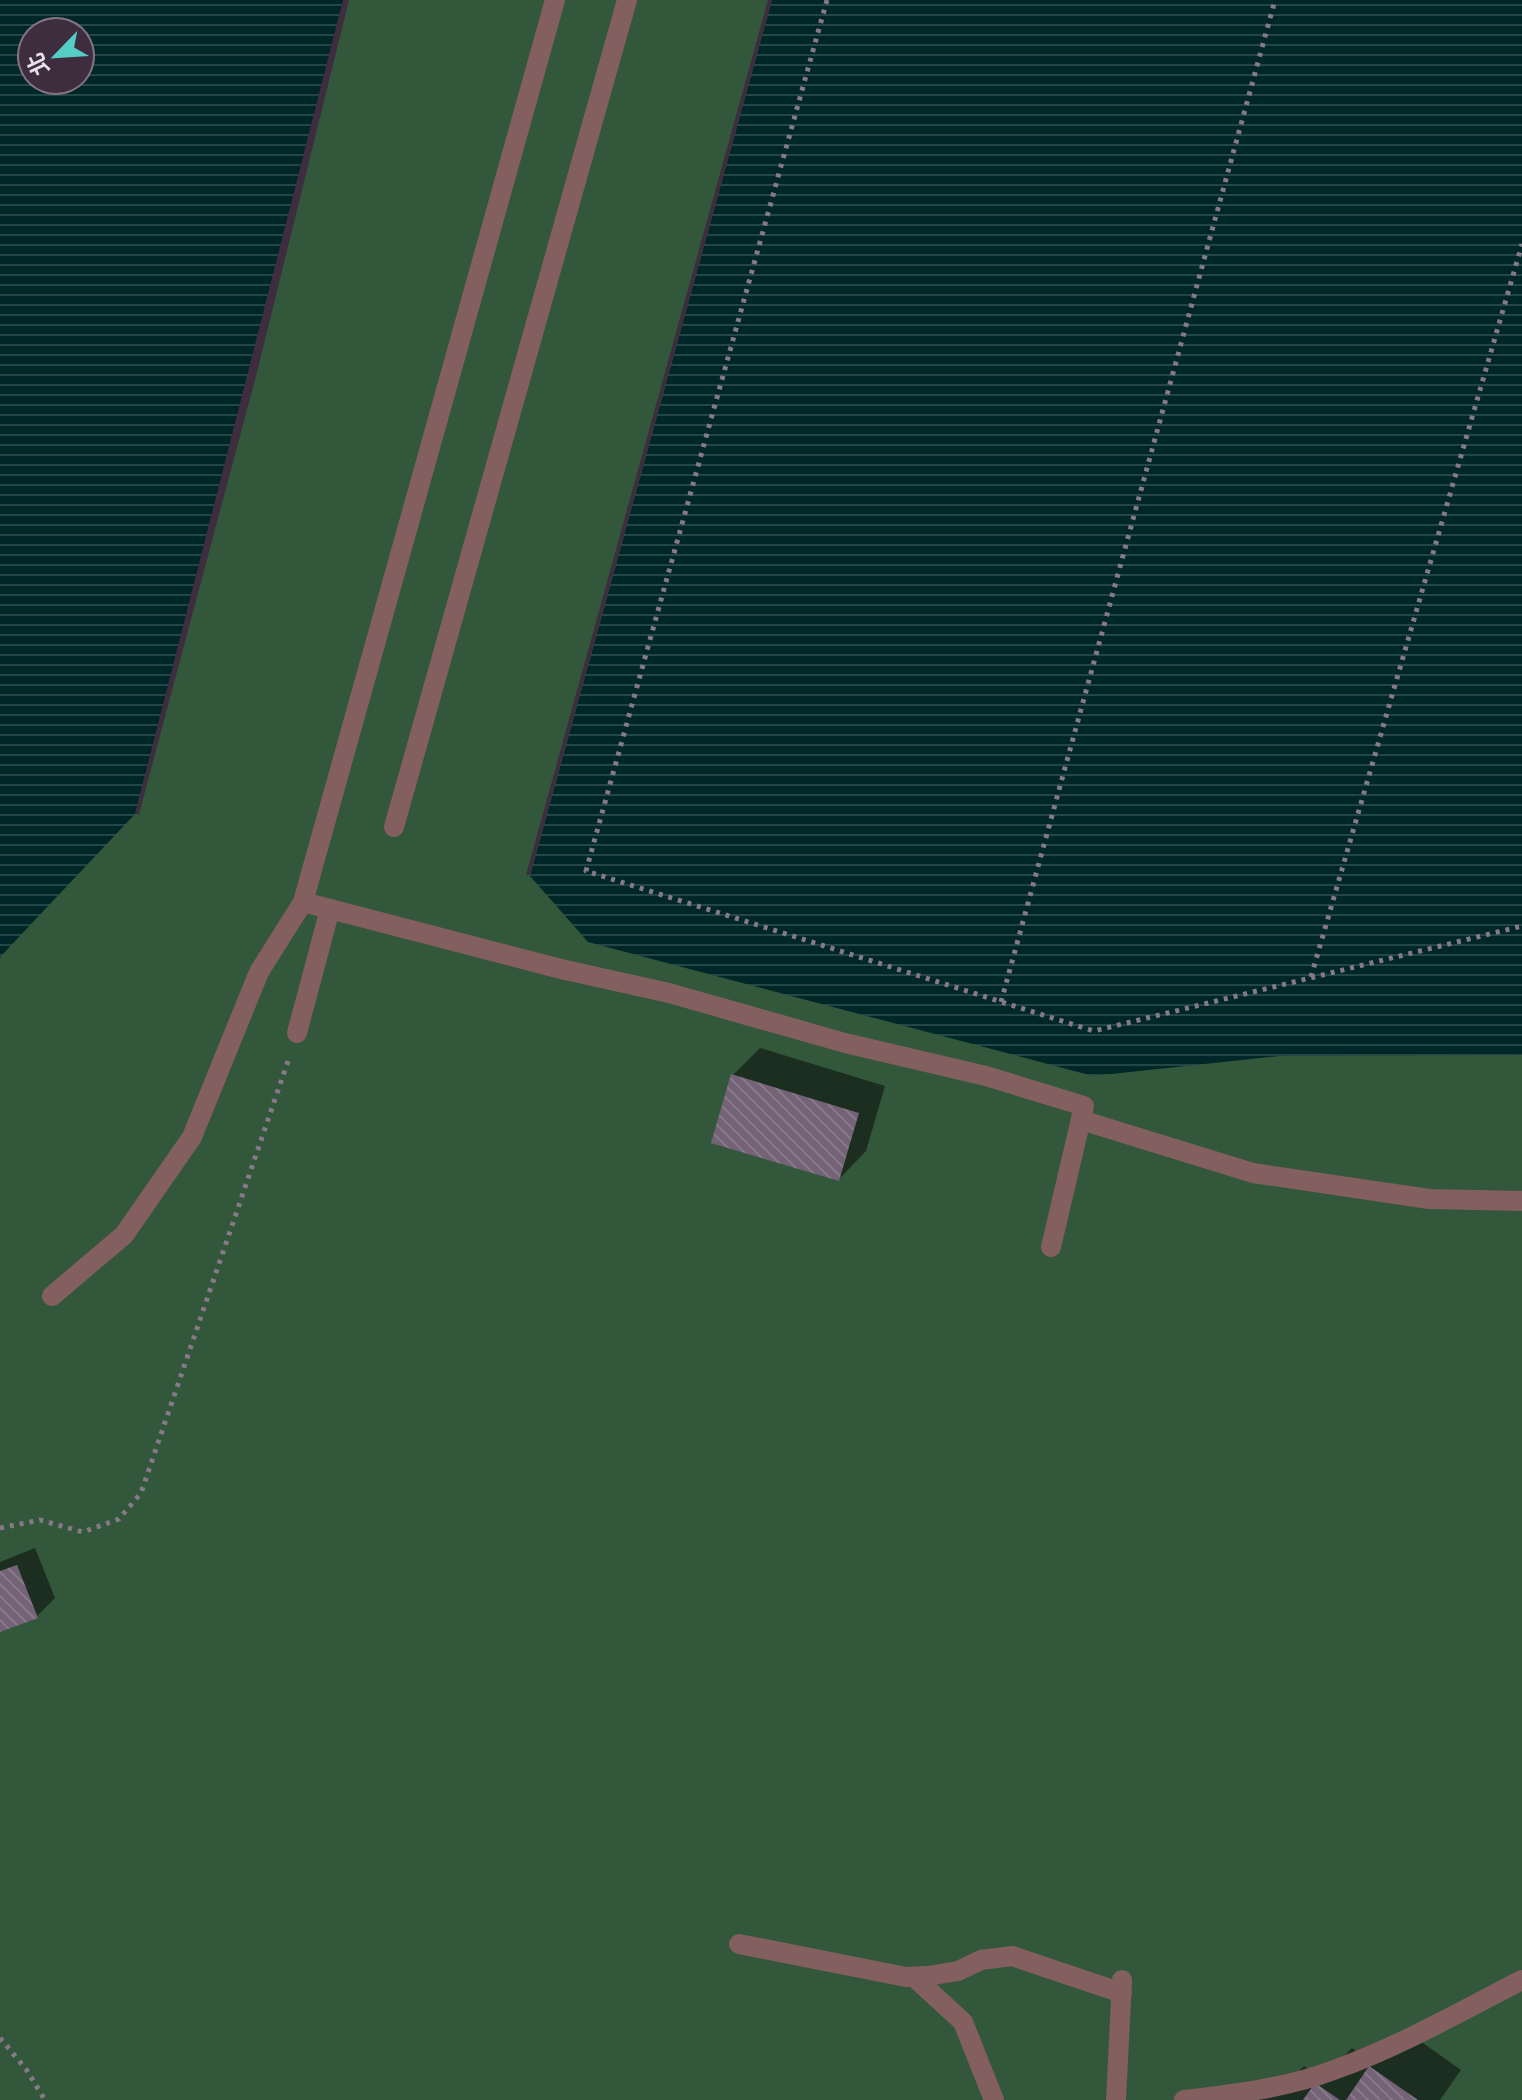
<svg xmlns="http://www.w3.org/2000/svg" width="1522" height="2100" font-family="'DM Sans','Noto Sans TC',sans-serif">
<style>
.pitch{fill:#33573a}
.water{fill:url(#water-rules);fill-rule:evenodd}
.pier{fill:#3d2d3f}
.shadow{fill:#0007}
.building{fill:url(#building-back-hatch)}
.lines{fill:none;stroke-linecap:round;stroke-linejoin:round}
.path{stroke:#867988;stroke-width:5;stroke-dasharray:4 6;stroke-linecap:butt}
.minor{stroke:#835f5f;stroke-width:20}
</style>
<defs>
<pattern id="water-rules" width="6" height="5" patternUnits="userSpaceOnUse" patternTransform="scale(2)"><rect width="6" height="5" fill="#002727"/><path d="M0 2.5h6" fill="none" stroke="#254646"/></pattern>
<pattern id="building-back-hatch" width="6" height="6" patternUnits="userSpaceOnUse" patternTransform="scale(2)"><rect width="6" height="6" fill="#746276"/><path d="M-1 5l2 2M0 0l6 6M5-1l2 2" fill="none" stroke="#88788a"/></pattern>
</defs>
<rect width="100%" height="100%" fill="#3d2d3f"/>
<polygon class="pitch" points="103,0 1522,0 1522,2100 0,2100 0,252 80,80"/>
<g class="water">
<path d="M0 0H345L252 375 135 814 0 957ZM32 32H80V80H32Z"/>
<polygon points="772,0 1522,0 1522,1055 1279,1056 1093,1076 588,942 530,876"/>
</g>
<g class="pier">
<polygon points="343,0 349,0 256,376 139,814 135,814"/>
<polygon points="768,0 772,0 530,875 526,875"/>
</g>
<g class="shadow">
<polygon points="760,1048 885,1086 866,1151 839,1179 733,1075"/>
<polygon points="35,1548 55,1598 37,1616 0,1630 0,1562"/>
<polygon points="1406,2031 1461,2070 1440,2100 1258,2100 1267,2091 1274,2096 1304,2066 1322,2079 1352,2048 1374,2064"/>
</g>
<g class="building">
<polygon points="731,1074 859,1113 839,1181 711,1143"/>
<polygon points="17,1565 38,1618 0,1632 0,1571"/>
<polygon points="1369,2066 1418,2100 1346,2100"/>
<polygon points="1315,2083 1340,2100 1303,2100"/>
</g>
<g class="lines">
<g class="path">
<polyline points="827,0 586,871 1094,1031 1522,926"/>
<polyline points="1311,977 1522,244"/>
<polyline points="1001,1002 1275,0"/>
<polyline points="0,1528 40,1520 83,1532 119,1519 141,1493 288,1061"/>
<polyline points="0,2038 26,2069 45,2100"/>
</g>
<g class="minor">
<polyline points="555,0 303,902 561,969 669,993 845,1043 986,1076 1084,1106 1051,1247"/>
<polyline points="394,827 627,0"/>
<polyline points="297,1033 330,909"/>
<polyline points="1081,1120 1253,1173 1429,1199 1522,1201"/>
<polyline points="52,1296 124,1235 192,1137 259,972 303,902"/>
<polyline points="739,1944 906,1977 928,1976 958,1971 981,1960 1012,1956 1122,1993"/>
<polyline points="914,1977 963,2022 994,2100"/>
<polyline points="1116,2100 1122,1980"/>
<path d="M1184 2100C1235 2094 1286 2088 1334 2070 1400 2046 1460 2012 1522 1980"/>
</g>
</g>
<g transform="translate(56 56) rotate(245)"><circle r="38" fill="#3d2d3f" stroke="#827483" stroke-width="2"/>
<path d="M0-6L14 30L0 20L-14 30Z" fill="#54cdc7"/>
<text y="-12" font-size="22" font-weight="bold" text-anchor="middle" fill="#e9dfea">北</text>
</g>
</svg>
